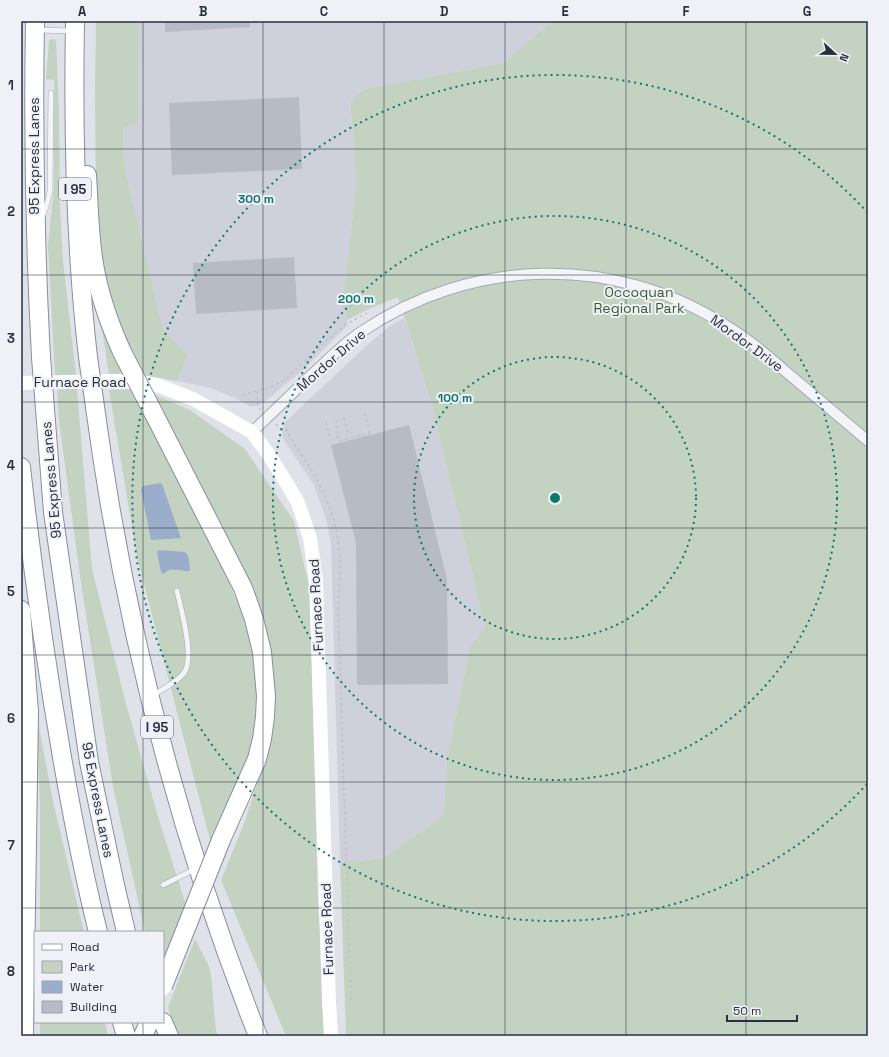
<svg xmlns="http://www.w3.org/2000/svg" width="889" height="1057" font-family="'Space Grotesk',sans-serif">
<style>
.built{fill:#ced1db}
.green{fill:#c4d3c1}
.water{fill:#9aadca}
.building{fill:#b7bbc6}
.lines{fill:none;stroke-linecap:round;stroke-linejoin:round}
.service-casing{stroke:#a5a9b3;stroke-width:6}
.minor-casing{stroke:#a5a9b3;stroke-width:12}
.motorway-casing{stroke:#878ea0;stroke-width:20}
.path{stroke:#bdc1c7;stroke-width:1.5;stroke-dasharray:3 3;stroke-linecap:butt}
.service{stroke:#f2f4f7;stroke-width:5}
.minor{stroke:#f2f4f7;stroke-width:10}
.secondary{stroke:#fff;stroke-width:14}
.motorway{stroke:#fff;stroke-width:18}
.motorway-bridge-casing{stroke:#878ea0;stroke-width:20;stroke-linecap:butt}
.motorway-bridge{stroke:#fff;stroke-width:18}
.grid{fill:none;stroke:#282f40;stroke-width:1;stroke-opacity:0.55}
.ring{fill:none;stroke:#0f766e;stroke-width:2;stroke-dasharray:2 4}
.labels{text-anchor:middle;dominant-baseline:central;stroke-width:4;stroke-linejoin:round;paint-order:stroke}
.shield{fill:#eff1f6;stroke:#646977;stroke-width:1}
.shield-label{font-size:13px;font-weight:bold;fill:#282f40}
.street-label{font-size:14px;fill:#282f40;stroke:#eff1f6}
.park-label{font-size:14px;fill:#395c35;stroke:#eff1f6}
.centre{fill:#0f766e;stroke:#eff1f6;stroke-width:2}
.ring-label{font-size:12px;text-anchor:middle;font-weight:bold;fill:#0f766e;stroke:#eff1f6;stroke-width:4;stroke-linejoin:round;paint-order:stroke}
.neatline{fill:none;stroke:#282f40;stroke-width:1.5}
.grid-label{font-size:13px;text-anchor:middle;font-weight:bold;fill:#282f40}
</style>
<rect width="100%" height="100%" fill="#e0e2e9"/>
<g class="built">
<polygon points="139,21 552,21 503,63 364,89 350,102 354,147 356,185 343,300 348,325 302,371 263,403 251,407 237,399 211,388 177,381 188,355 163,329 125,169 123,129 130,125 138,123"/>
<polygon points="404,318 434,413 485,628 470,646 447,760 444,809 443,814 437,821 382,858 340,863 331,544 327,522 314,485 282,437 285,422 366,346 390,326"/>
</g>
<g class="green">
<polygon points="96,21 139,21 138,123 130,125 123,129 125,169 163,329 188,355 177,381 143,375 115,319 102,260 96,204 95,94"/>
<polygon points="552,21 868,21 868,1036 346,1036 340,863 382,858 437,821 443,814 444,809 447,760 470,646 485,628 434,413 398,297 369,309 347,320 343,300 356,185 354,147 350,102 364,89 503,63"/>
<polygon points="52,39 56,40 59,113 60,208 63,261 76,375 55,376 48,245 54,187 54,80 46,79 49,40"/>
<polygon points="101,321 124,373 109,375"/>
<polygon points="57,387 77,389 92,569 125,700 159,820 186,905 163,974 163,932 145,932 113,787 80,576 59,421"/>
<polygon points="131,389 173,467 225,574 243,615 252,651 258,690 254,742 212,848 137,557 109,390"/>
<polygon points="155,395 190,410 245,449 294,521 310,591 318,906 329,1036 286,1036 221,880 245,821 269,745 275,700 273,662 259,605"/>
<polygon points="36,711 53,801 84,932 40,932 40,804"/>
<polygon points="195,939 208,964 211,975 216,1031 219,1036 177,1036 168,1007"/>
<polygon points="40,1022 105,1022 108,1036 40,1036"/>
</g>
<g class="water">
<polygon points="160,483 162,484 181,538 151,540 141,490 143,486"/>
<path d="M159 550 185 552C190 556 189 565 190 571 184 572 176 568 169 570 167 571 165 573 163 574L161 572 157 552Z"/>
</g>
<g class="building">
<polygon points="165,21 249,21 250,27 165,32"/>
<polygon points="299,97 302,169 172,175 169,103"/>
<polygon points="294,257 297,308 196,314 193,263"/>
<polygon points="409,425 447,579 448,684 357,685 356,543 331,445"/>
</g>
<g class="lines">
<defs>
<g id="service">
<polyline points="38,30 72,31"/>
<polyline points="42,217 47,204 50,191 51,93"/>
<path d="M153 695C162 690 178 681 184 673 195 658 181 609 177 591"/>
<polyline points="163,885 195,869"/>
</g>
<path id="minor" d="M252 432C271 414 290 396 309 377 326 362 342 345 361 332 471 258 612 253 725 325 749 339 770 358 791 376 816 397 842 419 868 441"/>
<g id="motorway">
<path d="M35 21C33 133 35 245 41 357"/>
<path d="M75 21C73 133 75 245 88 357"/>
<path d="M87 175C89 205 89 235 94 264 99 295 109 323 122 352"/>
<path d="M95 407C124 623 178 834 258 1036"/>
<polyline points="45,409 53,512 89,762 115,885 126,932"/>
<polyline points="154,414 243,588 254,619 262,652 266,696 265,717 262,739 257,759 221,840"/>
<path d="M21 467C32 566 46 665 63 763 73 820 84 876 98 932"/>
<polyline points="21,610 29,712 24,1036"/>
<polyline points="122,1022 126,1036"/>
<polyline points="163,1022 169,1036"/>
<polyline points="143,1036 149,1022"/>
</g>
</defs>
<use href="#service" class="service-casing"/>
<use href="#minor" class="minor-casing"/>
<use href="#motorway" class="motorway-casing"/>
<g class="path">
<polyline points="257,391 258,408 261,410"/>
<polyline points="242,395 274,386 287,378 315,351 346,324 367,313"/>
<polyline points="365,413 370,435"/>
<polyline points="344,418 348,433"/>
<polyline points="336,420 339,435"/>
<polyline points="326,422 330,437"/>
<path d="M276 424 283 431 287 430 289 436C313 471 335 505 339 548 341 569 339 589 338 609L351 1003"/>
<polyline points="337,436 338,441 370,433"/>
<polyline points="447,595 457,595"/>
</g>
<use href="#service" class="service"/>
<use href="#minor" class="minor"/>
<polyline class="secondary" points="21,383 117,381 138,382 157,385 193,399 252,432 269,455 289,487 298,503 310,538 316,580 329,1002 331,1036"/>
<use href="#motorway" class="motorway"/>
<defs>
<g id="motorway-bridge">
<polyline points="122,352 154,414"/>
<polyline points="41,357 45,409"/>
<polyline points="88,357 95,407"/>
<polyline points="163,986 221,840"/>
</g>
</defs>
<use href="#motorway-bridge" class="motorway-bridge-casing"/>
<use href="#motorway-bridge" class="motorway-bridge"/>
</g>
<path class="grid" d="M143 21V932M263 21V1036M384 21V1036M505 21V1036M626 21V1036M746 21V1036M21 149H868M21 275H868M21 402H868M21 528H868M21 655H868M21 782H868M21 908H868M143 1022V1036"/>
<g class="ring">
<circle cx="555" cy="498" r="141"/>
<circle cx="555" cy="498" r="282"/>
<path d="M867 784A423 423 0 1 1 867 212"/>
</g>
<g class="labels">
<g class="shield">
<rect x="59" y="178" width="32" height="22" rx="3"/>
<rect x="141" y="716" width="32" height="22" rx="3"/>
</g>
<g class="shield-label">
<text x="75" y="189">I 95</text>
<text x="157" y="727">I 95</text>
</g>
<g class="street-label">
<text transform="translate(34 156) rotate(-90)">95 Express Lanes</text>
<text transform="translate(747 343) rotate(36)">Mordor Drive</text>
<text transform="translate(331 360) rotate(-41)">Mordor Drive</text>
<text x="80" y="382">Furnace Road</text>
<text transform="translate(51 480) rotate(-95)">95 Express Lanes</text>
<text transform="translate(316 605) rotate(-93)">Furnace Road</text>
<text transform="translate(98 800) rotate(79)">95 Express Lanes</text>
<text transform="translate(327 929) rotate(-92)">Furnace Road</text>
</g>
<g class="park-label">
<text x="639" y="292">Occoquan<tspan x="639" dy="16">Regional Park</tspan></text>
</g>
</g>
<circle cx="555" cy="498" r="6" class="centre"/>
<g class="ring-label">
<text x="256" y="203">300 m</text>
<text x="356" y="303">200 m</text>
<text x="455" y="402">100 m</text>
</g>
<rect width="889" height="1057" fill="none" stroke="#eff1f6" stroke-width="44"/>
<rect x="34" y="931" width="130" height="92" fill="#eff1f6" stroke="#9fa3ad"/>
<rect x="42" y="944" width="20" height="6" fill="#ffffff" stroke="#9fa3ad"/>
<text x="70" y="951" font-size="12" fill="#282f40">Road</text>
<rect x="42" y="961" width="20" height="12" fill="#c4d3c1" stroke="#9fa3ad"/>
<text x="70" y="971" font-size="12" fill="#282f40">Park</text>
<rect x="42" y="981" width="20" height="12" fill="#9aadca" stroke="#9fa3ad"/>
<text x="70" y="991" font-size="12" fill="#282f40">Water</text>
<rect x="42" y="1001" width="20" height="12" fill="#b7bbc6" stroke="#9fa3ad"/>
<text x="70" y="1011" font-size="12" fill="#282f40">Building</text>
<g transform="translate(835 54) rotate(112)" stroke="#eff1f6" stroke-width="3" paint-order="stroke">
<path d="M0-3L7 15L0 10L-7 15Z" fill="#282f40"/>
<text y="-6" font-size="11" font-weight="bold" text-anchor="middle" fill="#282f40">N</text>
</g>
<path d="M727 1015v6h70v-6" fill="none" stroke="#282f40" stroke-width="2"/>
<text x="733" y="1015" font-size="12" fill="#282f40" stroke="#eff1f6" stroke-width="3" paint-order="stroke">50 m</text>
<rect x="22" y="22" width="845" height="1013" class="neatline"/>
<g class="grid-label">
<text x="82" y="16">A</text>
<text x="203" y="16">B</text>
<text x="324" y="16">C</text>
<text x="444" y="16">D</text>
<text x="565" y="16">E</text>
<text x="686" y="16">F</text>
<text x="807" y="16">G</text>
<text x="11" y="90">1</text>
<text x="11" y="216">2</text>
<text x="11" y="343">3</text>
<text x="11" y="470">4</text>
<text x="11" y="596">5</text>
<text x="11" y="723">6</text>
<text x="11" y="850">7</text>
<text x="11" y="976">8</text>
</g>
</svg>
